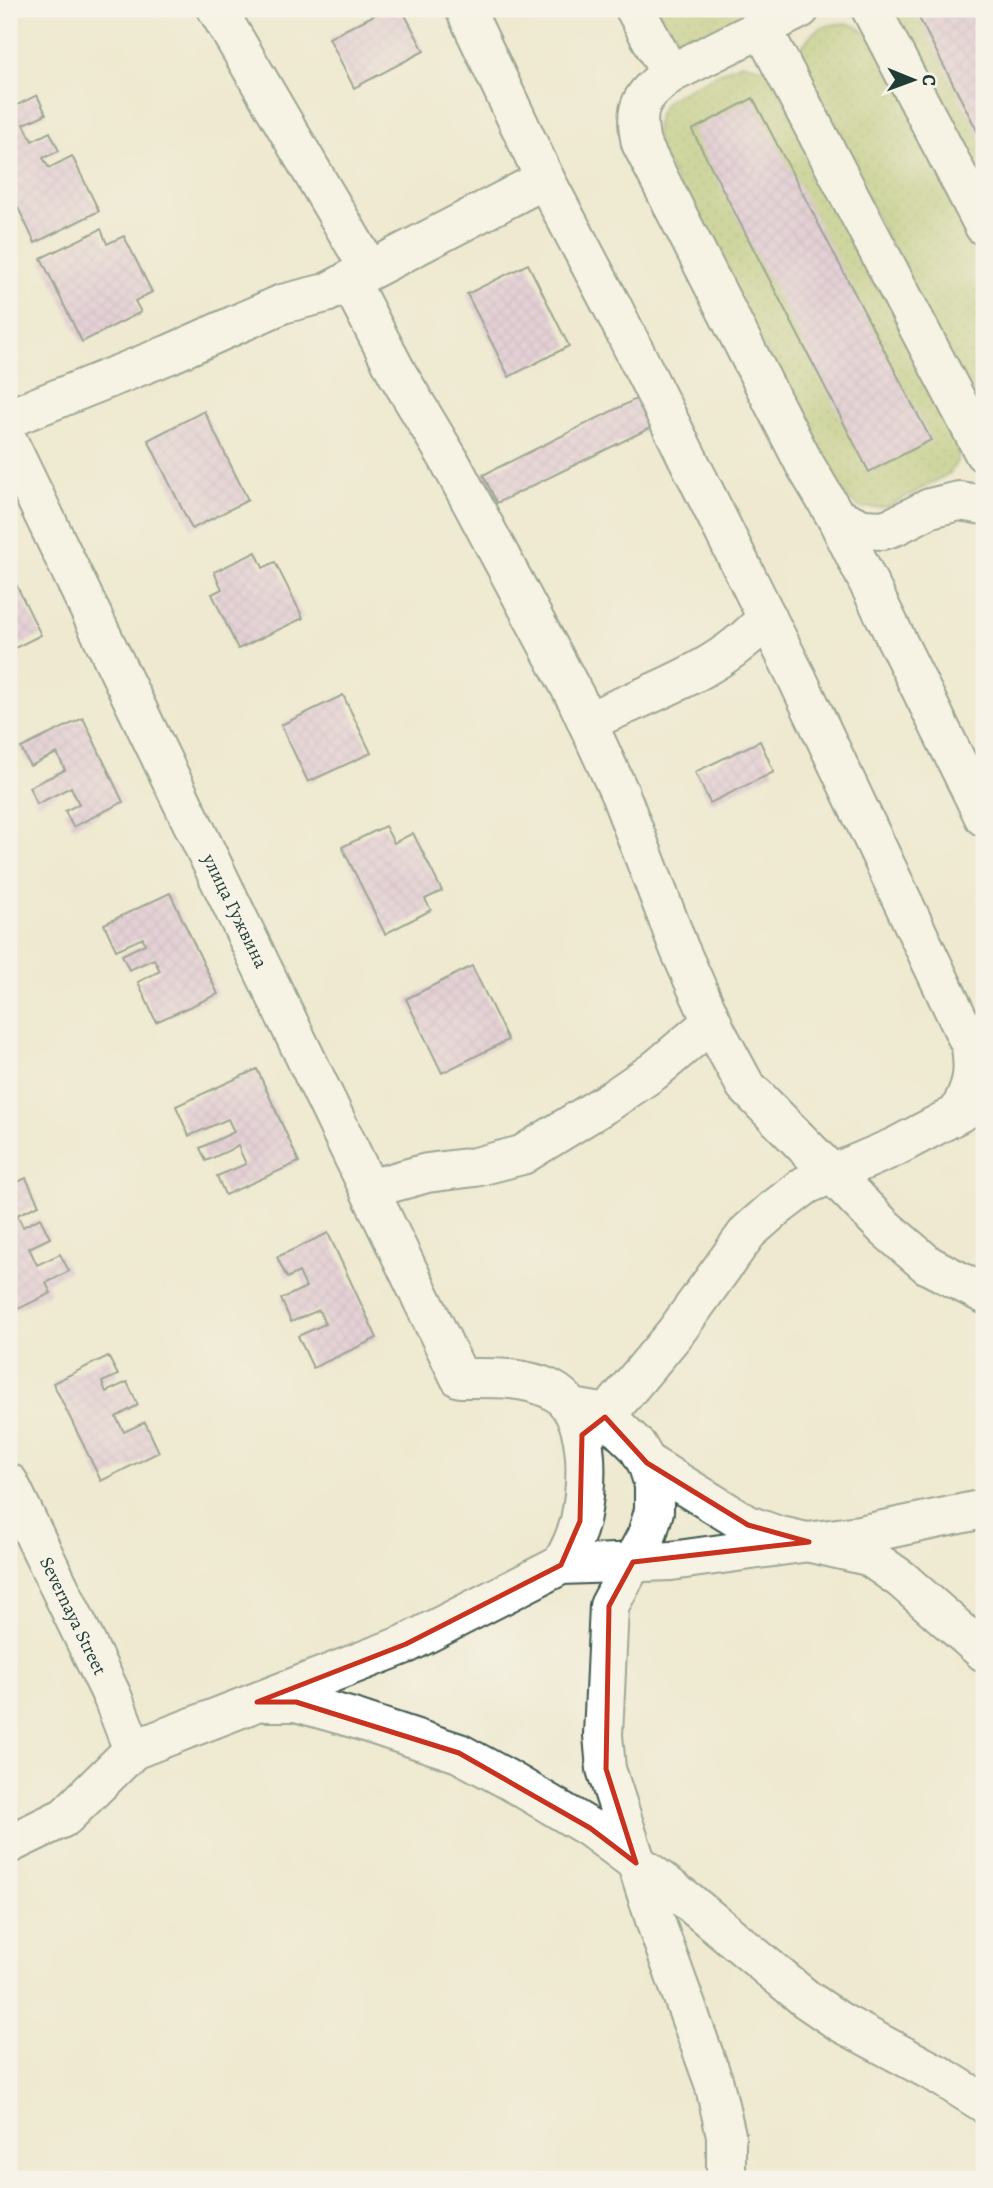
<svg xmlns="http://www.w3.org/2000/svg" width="993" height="2188" font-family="Alegreya,serif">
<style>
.grass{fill:url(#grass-dots);stroke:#647d4b;stroke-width:2}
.building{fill:url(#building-cross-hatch)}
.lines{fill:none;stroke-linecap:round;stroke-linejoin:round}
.minor-casing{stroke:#3e574b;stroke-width:42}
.minor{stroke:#fff;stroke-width:38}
.marked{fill:none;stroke:#c8321e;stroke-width:5;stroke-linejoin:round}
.labels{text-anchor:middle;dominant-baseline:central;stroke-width:5;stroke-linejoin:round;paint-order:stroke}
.street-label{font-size:19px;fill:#1f3d34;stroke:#f7f3e8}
</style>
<defs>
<pattern id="grass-dots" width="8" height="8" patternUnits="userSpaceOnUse" patternTransform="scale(1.75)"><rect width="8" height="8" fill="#a8bd62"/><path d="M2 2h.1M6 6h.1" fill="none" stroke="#889b52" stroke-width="1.8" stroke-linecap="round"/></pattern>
<pattern id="building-cross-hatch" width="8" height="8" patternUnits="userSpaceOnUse" patternTransform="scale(1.75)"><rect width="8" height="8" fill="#d7b1de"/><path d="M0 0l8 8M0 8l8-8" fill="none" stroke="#ae91b5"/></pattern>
</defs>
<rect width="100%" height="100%" fill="#f7f3e8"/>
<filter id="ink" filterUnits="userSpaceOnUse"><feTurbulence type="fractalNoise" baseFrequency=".0143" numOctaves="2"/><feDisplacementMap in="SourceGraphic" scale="14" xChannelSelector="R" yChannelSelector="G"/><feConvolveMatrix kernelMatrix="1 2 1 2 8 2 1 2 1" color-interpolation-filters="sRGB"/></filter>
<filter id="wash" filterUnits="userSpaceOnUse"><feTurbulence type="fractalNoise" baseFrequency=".00686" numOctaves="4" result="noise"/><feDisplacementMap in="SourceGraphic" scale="28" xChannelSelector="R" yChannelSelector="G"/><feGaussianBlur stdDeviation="1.57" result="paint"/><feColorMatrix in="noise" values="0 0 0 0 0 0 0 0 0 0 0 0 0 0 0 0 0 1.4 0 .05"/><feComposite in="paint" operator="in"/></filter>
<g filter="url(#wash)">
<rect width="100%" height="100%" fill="#eee9d0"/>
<g class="grass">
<path d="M656 9H775L689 45C672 36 665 26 656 9Z"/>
<polygon points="886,9 984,9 984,210"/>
<path d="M846 23 858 27 877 42 984 249V437L798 55C810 30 818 25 846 23Z"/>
<path d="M741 63 768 69 962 443 957 461 950 473 888 507 861 508 850 500 834 479 657 145C655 130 655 114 666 102 678 91 724 72 741 63Z"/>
</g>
<g id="blocks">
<g class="building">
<polygon points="386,9 402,9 424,51 354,88 329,38"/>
<polygon points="917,9 984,9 984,144 915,10"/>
<polygon points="37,95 46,114 24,124 32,141 50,132 59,151 43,158 49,168 72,156 99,211 35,243 9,189 9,109"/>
<polygon points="753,98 931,440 869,472 692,130"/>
<polygon points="101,229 107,244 124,236 152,292 135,301 141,312 82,342 41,258"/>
<polygon points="528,264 569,346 509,377 467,294"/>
<polygon points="640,397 654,426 497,503 483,475"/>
<polygon points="204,411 248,500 192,529 148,440"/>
<polygon points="256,552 263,568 275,562 303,618 238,649 212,594 222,589 214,572"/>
<polygon points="9,570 41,635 9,651"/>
<polygon points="343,695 371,753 308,782 281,725"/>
<polygon points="83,718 123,802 73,827 65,811 79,804 71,787 37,804 29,787 65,770 57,753 30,766 21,748"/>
<polygon points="760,741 774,772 710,803 695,772"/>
<polygon points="385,826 394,843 413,833 442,891 425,899 431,910 385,934 342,847"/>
<polygon points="170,893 218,994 156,1022 138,982 160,971 154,959 129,970 122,955 145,944 143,938 116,950 104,924"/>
<polygon points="472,966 508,1040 442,1073 406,999"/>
<polygon points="257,1069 299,1162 225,1195 217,1176 246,1164 238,1146 206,1161 200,1148 234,1132 228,1119 189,1136 176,1106"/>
<polygon points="26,1178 39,1205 17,1215 23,1227 40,1218 50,1238 29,1248 37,1265 60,1254 69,1271 46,1283 51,1293 14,1311 9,1300 9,1186"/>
<polygon points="328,1233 377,1338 313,1368 298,1336 325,1324 319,1310 291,1322 281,1299 306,1287 299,1272 287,1278 277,1257"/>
<polygon points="108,1356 118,1375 102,1382 106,1392 127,1382 138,1405 116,1417 124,1432 145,1422 159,1452 101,1481 53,1383"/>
</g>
</g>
</g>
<g filter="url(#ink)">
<use href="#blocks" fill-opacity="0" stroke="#3e574b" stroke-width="2"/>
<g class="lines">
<defs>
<g id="minor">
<polyline points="217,9 369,269"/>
<path d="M465 9 545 179 611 304 797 678 971 1046C975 1076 972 1085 959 1112"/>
<path d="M635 9 670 74C641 96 633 106 641 143L804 463 836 517 863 529 883 530 895 526 930 508 959 501 984 505"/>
<polyline points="871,9 984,226"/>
<polyline points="762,28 984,453"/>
<polyline points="670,74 800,9"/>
<polyline points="349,280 397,373 448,458 577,700 620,794 679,948 717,1033 745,1085 885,1228 928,1265 984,1294"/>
<polyline points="9,418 170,354 282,304 326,293 545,179"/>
<path d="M9 443 460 1378C490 1378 522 1376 550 1389 593 1410 588 1481 580 1521 576 1537 569 1551 561 1565"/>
<polyline points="836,517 984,817"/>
<path d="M587 722C649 693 721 671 767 617"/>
<polyline points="369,1189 427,1173 475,1167 522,1155 613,1099 654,1071 712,1022"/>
<polyline points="572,1408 596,1412 612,1422 637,1446 647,1463 654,1485 654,1511 647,1535 609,1606 603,1735 606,1769 657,1926 714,2083 726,2135 726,2179"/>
<polyline points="587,1432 605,1417 675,1333 748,1232 773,1210 806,1185 895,1147 982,1101"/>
<polyline points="647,1463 748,1525 776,1535 868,1556 901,1579 984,1652"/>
<polyline points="9,1483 112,1696 133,1750"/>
<polyline points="266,1702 296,1702 353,1718 459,1753 509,1780 590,1828 688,1901 806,1999 840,2022 939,2075 984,2103"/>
<polyline points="9,1844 65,1817 133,1750 406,1644 561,1565 671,1561 859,1535 984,1509"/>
</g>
</defs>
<use href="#minor" class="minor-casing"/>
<use href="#minor" class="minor"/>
</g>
</g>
<path d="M0 0H993V2188H0ZM605 1417 647 1463 748 1525 809 1542 633 1562 609 1606 606 1769 636 1863 590 1828 459 1753 296 1702H257L406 1644 561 1565 580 1521 582 1435Z" fill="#eee9d0" fill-opacity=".55" fill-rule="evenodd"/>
<path class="marked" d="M605 1417 647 1463 748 1525 809 1542 633 1562 609 1606 606 1769 636 1863 590 1828 459 1753 296 1702H257L406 1644 561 1565 580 1521 582 1435Z"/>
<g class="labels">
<g class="street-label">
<text transform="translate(235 911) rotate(64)">улица Гужвина</text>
<text transform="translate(73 1616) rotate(64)">Severnaya Street</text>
</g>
</g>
<rect width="993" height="2188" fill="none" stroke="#f7f3e8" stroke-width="35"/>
<g transform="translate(913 80) rotate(91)" stroke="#f7f3e8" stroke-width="5" paint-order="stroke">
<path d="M0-5L12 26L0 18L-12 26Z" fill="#1f3d34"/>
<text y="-10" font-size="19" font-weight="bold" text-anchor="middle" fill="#1f3d34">С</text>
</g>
</svg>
